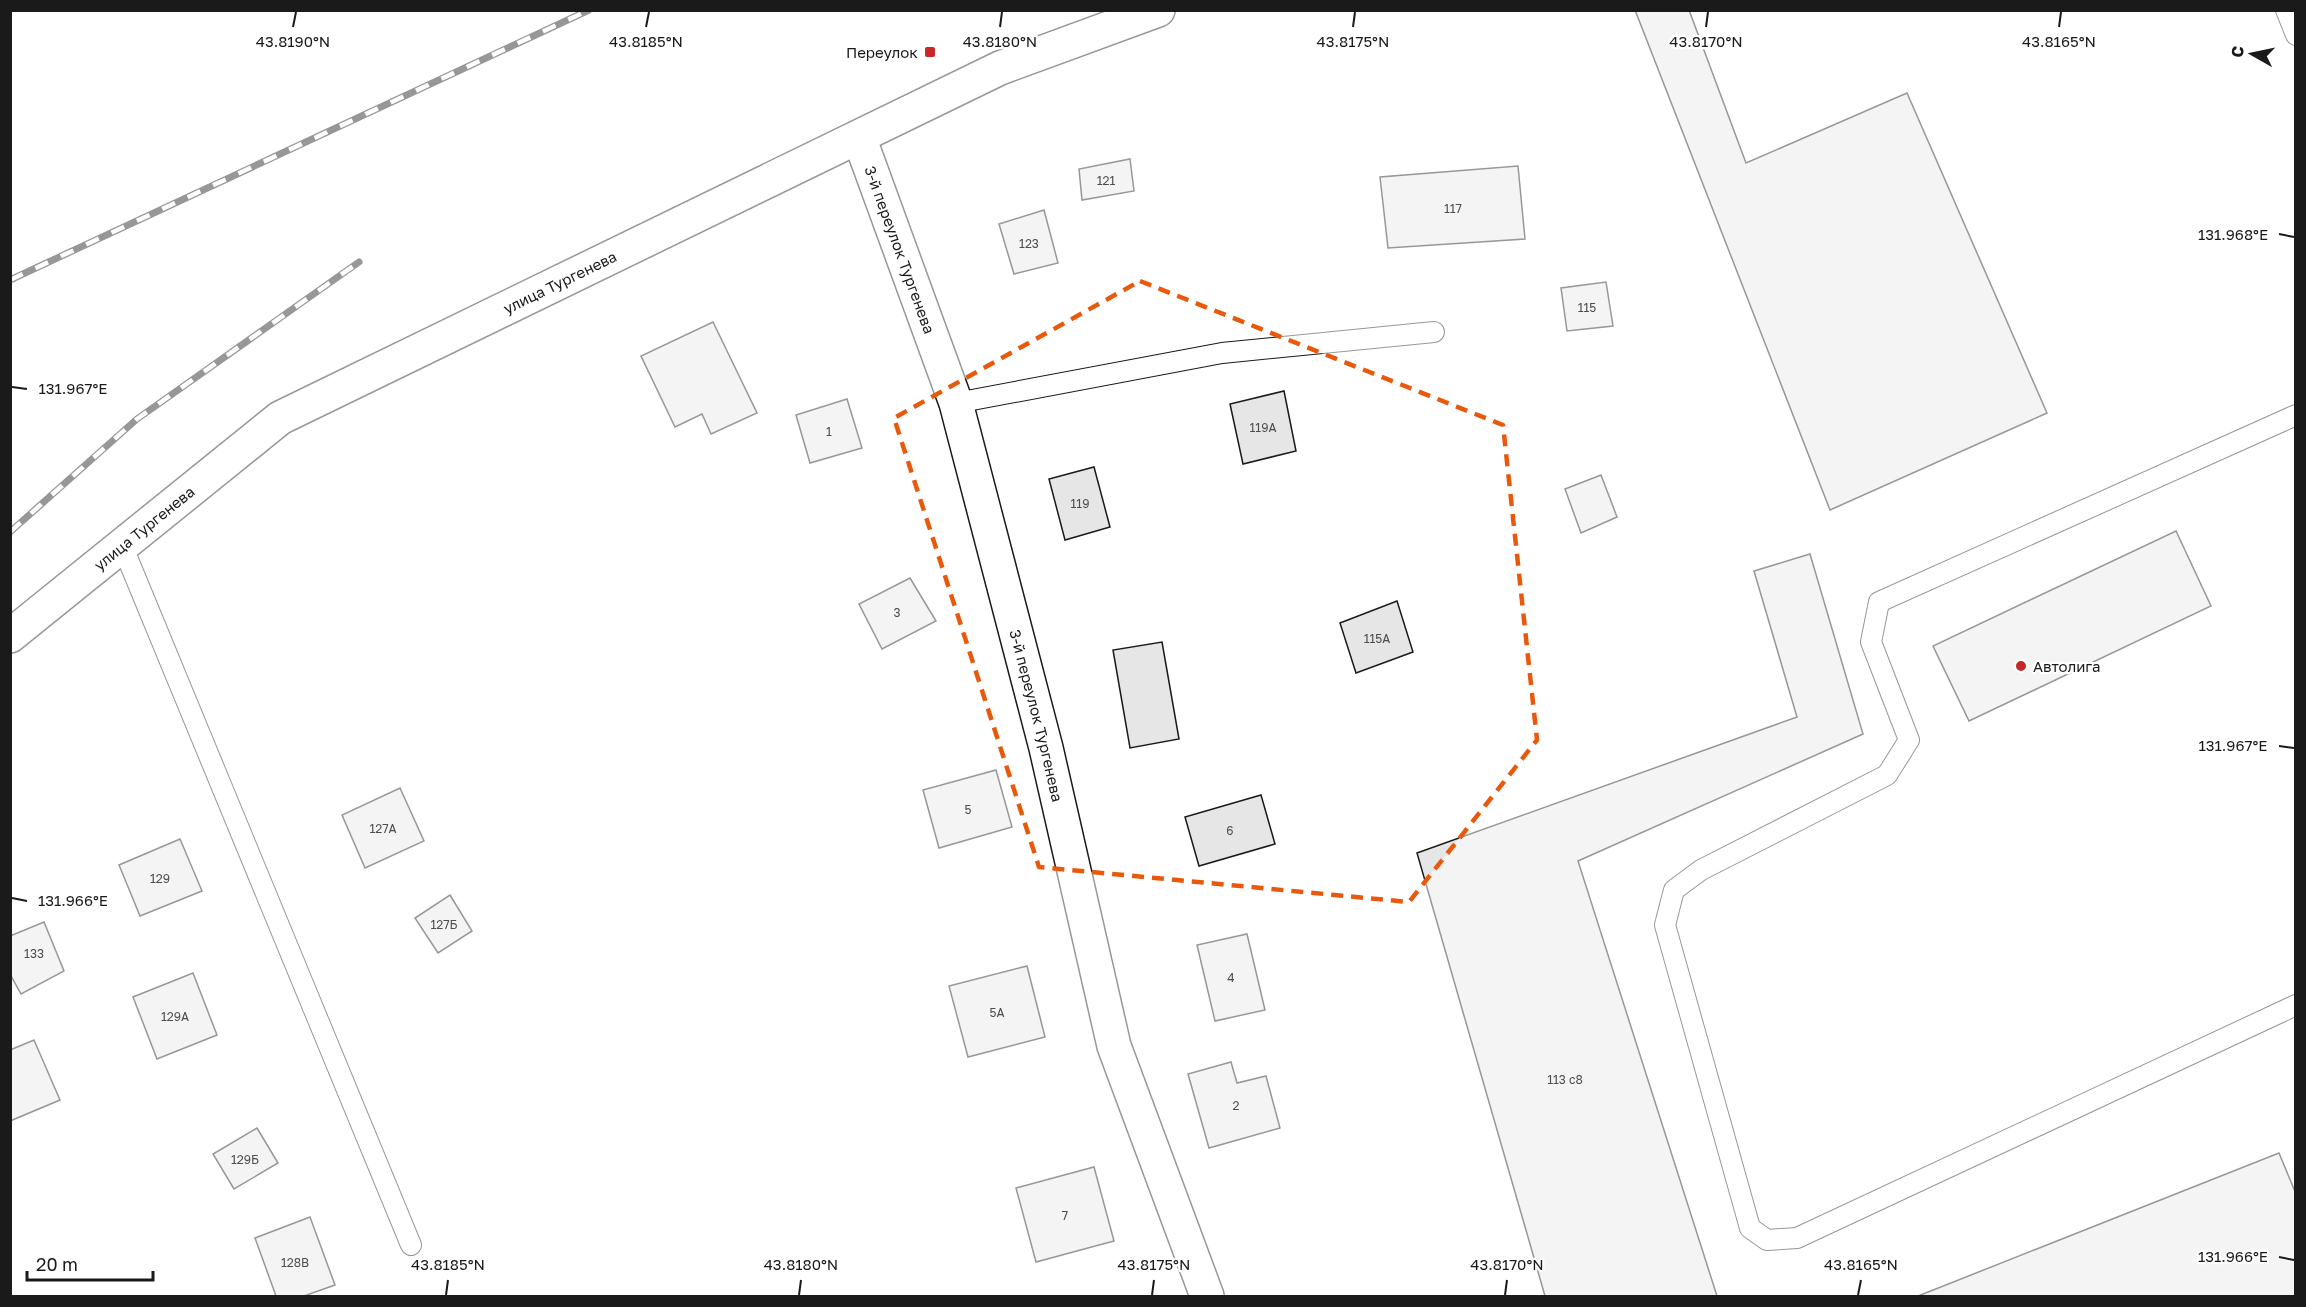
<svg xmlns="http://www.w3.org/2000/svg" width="2306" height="1307" font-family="'Golos Text',sans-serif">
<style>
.building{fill:#e6e6e6;stroke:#1a1a1a;stroke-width:1.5}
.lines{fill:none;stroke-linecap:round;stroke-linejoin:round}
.service-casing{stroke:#1a1a1a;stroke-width:22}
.minor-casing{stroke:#1a1a1a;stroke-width:36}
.tertiary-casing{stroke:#1a1a1a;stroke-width:36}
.service{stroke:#fff;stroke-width:20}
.minor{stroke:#fff;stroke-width:33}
.tertiary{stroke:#fff;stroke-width:33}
.rail-casing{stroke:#1a1a1a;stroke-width:7}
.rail{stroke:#fff;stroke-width:4.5;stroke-dasharray:14;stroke-linecap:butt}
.marked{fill:none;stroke:#e8590c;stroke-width:4.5;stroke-dasharray:12 8;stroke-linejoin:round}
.ticks{fill:none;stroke:#1a1a1a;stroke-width:2}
.poi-dot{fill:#c62828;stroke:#fff;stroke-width:2}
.labels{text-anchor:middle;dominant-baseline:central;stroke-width:4.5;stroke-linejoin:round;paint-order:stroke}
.number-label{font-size:12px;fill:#4d4d4d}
.poi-label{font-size:15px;fill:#1a1a1a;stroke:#fff;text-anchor:end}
.street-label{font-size:15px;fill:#1a1a1a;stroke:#fff}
.ticks-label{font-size:15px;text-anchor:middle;fill:#1a1a1a;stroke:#fff;stroke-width:4.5;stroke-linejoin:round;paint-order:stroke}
</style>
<rect width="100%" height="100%" fill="#fff"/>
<g class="building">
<polygon points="1635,10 1689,10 1746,163 1907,93 2047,413 1830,510"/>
<polygon points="1130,159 1134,191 1082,200 1079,169"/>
<polygon points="1518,166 1525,239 1388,248 1380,177"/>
<polygon points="1044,210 1058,263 1014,274 999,224"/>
<polygon points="1606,282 1613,326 1567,331 1561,288"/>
<polygon points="713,322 757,413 711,434 702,414 675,427 641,356"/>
<polygon points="1284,391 1296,451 1243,464 1230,404"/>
<polygon points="847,399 862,448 810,463 796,415"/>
<polygon points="1094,467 1110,527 1065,540 1049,479"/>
<polygon points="1601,475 1617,517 1581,533 1565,489"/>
<polygon points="2176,531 2211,606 1969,721 1933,646"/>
<polygon points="1810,554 1863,734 1578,861 1717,1296 1545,1296 1417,853 1797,717 1754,571"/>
<polygon points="910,578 936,621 882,649 859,604"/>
<polygon points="1397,601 1413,652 1356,673 1340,623"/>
<polygon points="1162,642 1179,739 1130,748 1113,650"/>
<polygon points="996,770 1012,827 939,848 923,790"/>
<polygon points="400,788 424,841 365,868 342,815"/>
<polygon points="1261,795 1275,844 1199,866 1185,817"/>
<polygon points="180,839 202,891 140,916 119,865"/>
<polygon points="450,895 472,931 438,953 415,918"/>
<polygon points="44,922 64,971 21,994 10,974 10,936"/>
<polygon points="1247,934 1265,1010 1215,1021 1197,945"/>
<polygon points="1027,966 1045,1037 968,1057 949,986"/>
<polygon points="193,973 217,1035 157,1059 133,997"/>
<polygon points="34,1040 60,1100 10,1121 10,1050"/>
<polygon points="1231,1062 1237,1083 1266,1076 1280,1128 1209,1148 1188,1074"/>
<polygon points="257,1128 278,1163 234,1189 213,1154"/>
<polygon points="2279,1153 2296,1194 2296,1296 1918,1296"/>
<polygon points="1094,1167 1114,1241 1036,1262 1016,1188"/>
<polygon points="310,1217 335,1285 304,1296 276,1296 255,1238"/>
</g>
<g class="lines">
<defs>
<g id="service">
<polyline points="2286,10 2296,35"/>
<polyline points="956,403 1222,353 1434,332"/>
<polyline points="2296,415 1879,602 1871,642 1909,740 1887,775 1701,870 1674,890 1665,925 1750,1228 1767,1240 1797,1238 2296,1005"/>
<polyline points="122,545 411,1245"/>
</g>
<g id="minor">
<path id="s1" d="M859 137 956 403 1046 748 1114 1046 1207 1296"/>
</g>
<g id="tertiary">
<path id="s2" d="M10 636 280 418 1000 68 1158 10"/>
</g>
</defs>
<use href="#service" class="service-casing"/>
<use href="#minor" class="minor-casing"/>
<use href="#tertiary" class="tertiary-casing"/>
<use href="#service" class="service"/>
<use href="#minor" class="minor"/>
<use href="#tertiary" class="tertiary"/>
<defs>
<g id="rail">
<polyline points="10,280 589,10"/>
<polyline points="10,532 137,419 359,262"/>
</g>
</defs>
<use href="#rail" class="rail-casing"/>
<use href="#rail" class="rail"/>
</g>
<path d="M0 0H2306V1307H0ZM1140 281 1503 425 1537 740 1409 902 1039 867 894 418Z" fill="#fff" fill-opacity=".55" fill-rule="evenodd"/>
<path class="marked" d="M1140 281 1503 425 1537 740 1409 902 1039 867 894 418Z"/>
<path class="ticks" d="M293 27 296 12M646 27 649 12M1000 27 1002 12M1353 27 1355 12M1706 27 1708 12M2059 27 2061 12M2279 234 2294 237M12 387 27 389M2279 746 2294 748M12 898 27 901M2279 1257 2294 1260M446 1295 448 1280M799 1295 801 1280M1152 1295 1154 1280M1505 1295 1507 1280M1858 1295 1861 1280"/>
<g class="poi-dot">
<rect x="924" y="46" width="12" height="12" rx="3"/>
<circle cx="2021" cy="666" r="6"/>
</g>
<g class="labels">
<g class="number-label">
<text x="1106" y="180">121</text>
<text x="1453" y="208">117</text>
<text x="1029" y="243">123</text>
<text x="1587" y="307">115</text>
<text x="1263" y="427">119А</text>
<text x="829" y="431">1</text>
<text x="1080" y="503">119</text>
<text x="897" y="612">3</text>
<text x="1377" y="638">115А</text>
<text x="968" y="809">5</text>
<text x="383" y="828">127А</text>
<text x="1230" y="830">6</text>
<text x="160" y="878">129</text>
<text x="444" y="924">127Б</text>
<text x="34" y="953">133</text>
<text x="1231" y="977">4</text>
<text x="997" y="1012">5А</text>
<text x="175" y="1016">129А</text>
<text x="1565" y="1079">113 с8</text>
<text x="1236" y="1105">2</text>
<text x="245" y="1159">129Б</text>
<text x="1065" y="1215">7</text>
<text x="295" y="1262">128В</text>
</g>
<g class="poi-label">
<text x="918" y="52">Переулок</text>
<text x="2033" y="666" text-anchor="start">Автолига</text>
</g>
<g class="street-label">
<text stroke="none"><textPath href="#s1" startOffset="120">3-й переулок Тургенева</textPath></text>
<text stroke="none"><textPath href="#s2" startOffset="658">улица Тургенева</textPath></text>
<text stroke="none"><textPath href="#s2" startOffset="172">улица Тургенева</textPath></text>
<text stroke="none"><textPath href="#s1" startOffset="606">3-й переулок Тургенева</textPath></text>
</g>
</g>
<g class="ticks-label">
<text x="293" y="47">43.8190°N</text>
<text x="646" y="47">43.8185°N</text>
<text x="1000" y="47">43.8180°N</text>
<text x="1353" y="47">43.8175°N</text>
<text x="1706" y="47">43.8170°N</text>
<text x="2059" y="47">43.8165°N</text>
<text x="2233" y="240">131.968°E</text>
<text x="73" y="394">131.967°E</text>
<text x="2233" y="751">131.967°E</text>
<text x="73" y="906">131.966°E</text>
<text x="2233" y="1262">131.966°E</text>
<text x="448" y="1270">43.8185°N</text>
<text x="801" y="1270">43.8180°N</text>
<text x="1154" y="1270">43.8175°N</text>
<text x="1507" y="1270">43.8170°N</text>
<text x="1861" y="1270">43.8165°N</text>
</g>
<rect width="2306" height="1307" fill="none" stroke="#1a1a1a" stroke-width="24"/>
<g transform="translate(2252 54) rotate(279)" stroke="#ffffff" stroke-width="4.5" paint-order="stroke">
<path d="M0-4.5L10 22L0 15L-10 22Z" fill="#1a1a1a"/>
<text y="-9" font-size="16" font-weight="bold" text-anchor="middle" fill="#1a1a1a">С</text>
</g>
<path d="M27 1271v9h126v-9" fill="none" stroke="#1a1a1a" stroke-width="3"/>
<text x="36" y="1271" font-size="18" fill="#1a1a1a" stroke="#ffffff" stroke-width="4.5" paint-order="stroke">20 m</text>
</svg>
